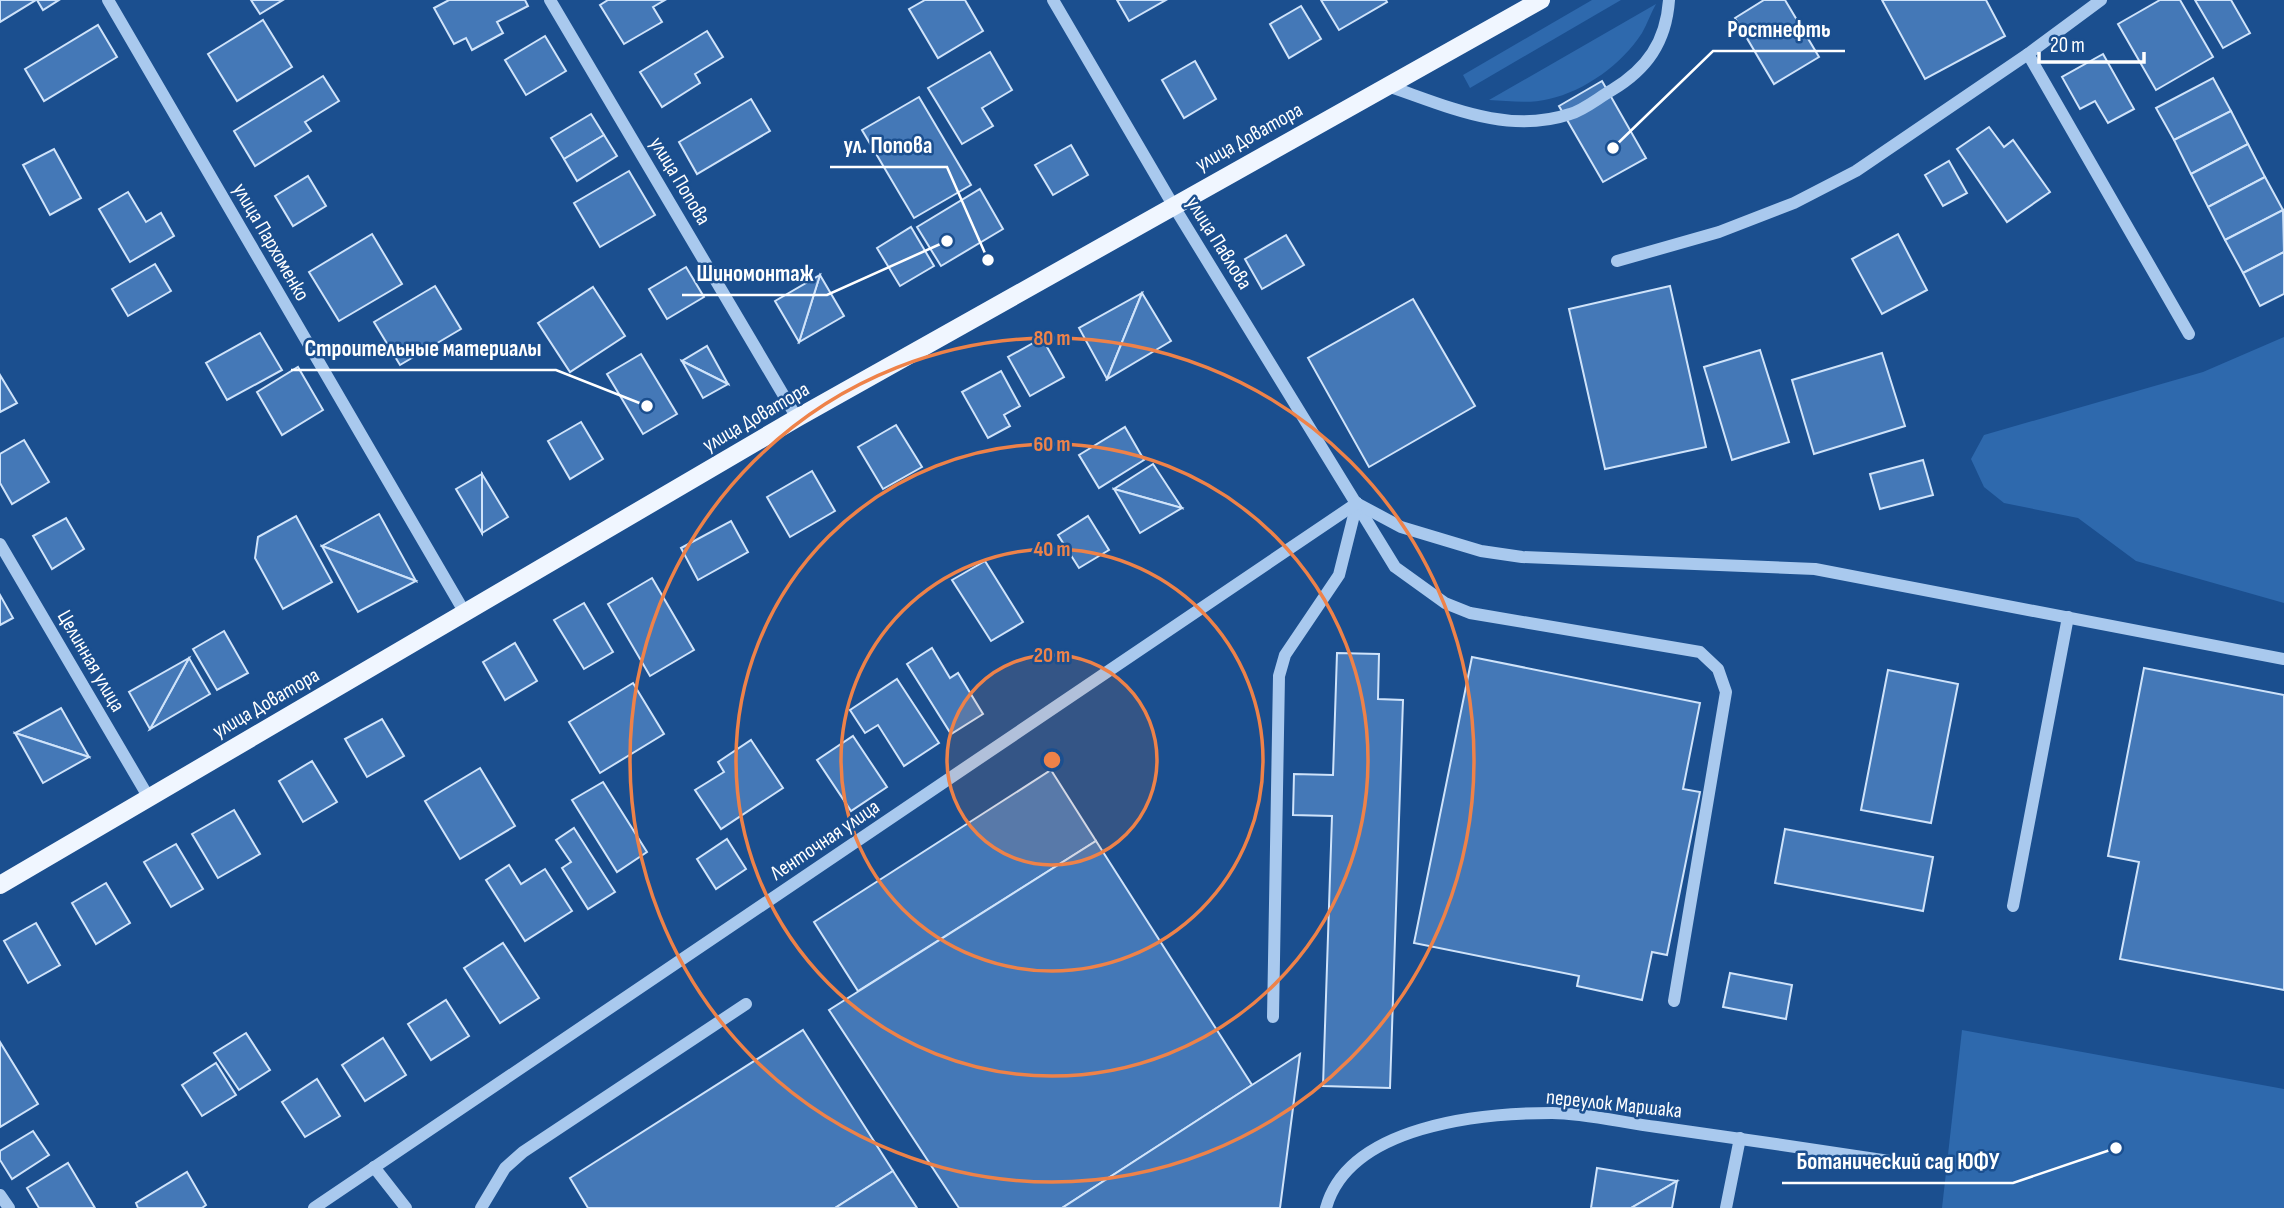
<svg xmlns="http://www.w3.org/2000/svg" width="2284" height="1208" font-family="'Sofia Sans Condensed',sans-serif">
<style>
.green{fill:#2e69ad}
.building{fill:#4478b7;stroke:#cfe3fa;stroke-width:2}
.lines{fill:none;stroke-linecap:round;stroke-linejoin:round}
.minor{stroke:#a9c9ee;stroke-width:12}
.major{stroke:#f0f6ff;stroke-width:18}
.ring{fill:none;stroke:#ee8249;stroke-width:3.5}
.labels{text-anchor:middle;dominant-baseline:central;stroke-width:5;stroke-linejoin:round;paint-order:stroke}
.street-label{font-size:21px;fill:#fff;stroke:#1b4f8f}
.centre{fill:#ee8249;stroke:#1b4f8f;stroke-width:3.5}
.ring-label{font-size:21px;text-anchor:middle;font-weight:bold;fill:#ee8249;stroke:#1b4f8f;stroke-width:5;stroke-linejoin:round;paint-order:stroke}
.leader{fill:none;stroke:#fff;stroke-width:2.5}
.callout-dot{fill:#fff;stroke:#1b4f8f;stroke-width:2.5}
.callout-label{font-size:23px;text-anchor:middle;font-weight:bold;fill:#fff;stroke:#1b4f8f;stroke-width:5;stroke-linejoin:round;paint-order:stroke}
</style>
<rect width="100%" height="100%" fill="#1b4f8f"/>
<g class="green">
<polygon points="1592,0 1621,0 1470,88 1463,75"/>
<path d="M1656 4C1651 13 1647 24 1642 33 1622 64 1585 91 1549 99 1530 104 1508 101 1489 100Z"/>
<polygon points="2284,337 2284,603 2136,561 2078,518 2004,503 1984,487 1971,459 1984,435 2203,372"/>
<polygon points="1962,1030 2284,1089 2284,1208 1942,1208"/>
</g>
<g class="building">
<polygon points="0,0 36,0 0,22"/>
<polygon points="37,0 59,0 43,10"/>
<polygon points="251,0 283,0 260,14"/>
<polygon points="449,0 525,0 528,6 497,22 503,33 472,50 466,38 454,44 434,8"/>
<polygon points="608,0 665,0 653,7 662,22 624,44 600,5"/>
<polygon points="925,0 965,0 983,31 938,58 909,9"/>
<polygon points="1117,0 1166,0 1129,21"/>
<polygon points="1321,0 1386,0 1387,2 1339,30"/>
<polygon points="1764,0 1785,0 1819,57 1774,84 1735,18"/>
<polygon points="1882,0 1986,0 2005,36 1925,79"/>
<polygon points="2160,0 2180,0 2213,57 2156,90 2118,24"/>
<polygon points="2195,0 2231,0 2250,33 2223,48"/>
<polygon points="1301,6 1321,39 1289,58 1270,24"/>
<polygon points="263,20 292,67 237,101 208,54"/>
<polygon points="98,25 117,57 44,101 25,69"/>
<polygon points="707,31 723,57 695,74 700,83 662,107 640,72"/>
<polygon points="545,36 566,71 526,95 505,60"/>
<polygon points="990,52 1012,90 982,108 993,126 962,144 928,88"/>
<polygon points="2103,54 2134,109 2108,123 2095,101 2080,109 2062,77"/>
<polygon points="1195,61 1216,99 1184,118 1162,80"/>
<polygon points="323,76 339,101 305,122 311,131 255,166 234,131"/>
<polygon points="2213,78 2231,111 2174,140 2156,108"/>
<polygon points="1602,81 1646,158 1603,182 1559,106"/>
<polygon points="919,97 971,185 914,218 862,130"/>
<polygon points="751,99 770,131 697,174 679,142"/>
<polygon points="2231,111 2248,144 2191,174 2174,140"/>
<polygon points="591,114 604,135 564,159 551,138"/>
<polygon points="1989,127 2004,147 2013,140 2050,192 2007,222 1957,149"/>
<polygon points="604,135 617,156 577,181 564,159"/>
<polygon points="2248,144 2265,177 2208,207 2191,174"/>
<polygon points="1071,145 1088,175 1053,195 1035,165"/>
<polygon points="54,149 81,198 50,215 23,165"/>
<polygon points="1949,161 1967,193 1943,206 1925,175"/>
<polygon points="629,171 655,215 600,247 574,203"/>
<polygon points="308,176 326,206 293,226 275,196"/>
<polygon points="2265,177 2283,210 2225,240 2208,207"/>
<polygon points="980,189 1003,229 941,266 917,227"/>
<polygon points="128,192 146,222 161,213 174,236 130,262 99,209"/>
<polygon points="2283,210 2284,252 2243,273 2225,240"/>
<polygon points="911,227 934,266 900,286 877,248"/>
<polygon points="372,234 402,284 339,321 309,272"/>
<polygon points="1898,234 1927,290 1882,314 1852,259"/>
<polygon points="1286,235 1304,265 1262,289 1245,259"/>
<polygon points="2284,252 2284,294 2260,306 2243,273"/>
<polygon points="155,264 171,291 128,316 112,289"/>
<polygon points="686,267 704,297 667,319 649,289"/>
<polygon points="820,275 844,316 799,342"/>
<polygon points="820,275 799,342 775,301"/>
<polygon points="435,286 461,329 400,365 374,322"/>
<polygon points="1670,286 1706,447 1605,469 1569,309"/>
<polygon points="593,287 625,336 570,372 538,323"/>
<polygon points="1142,293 1107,379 1079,328"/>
<polygon points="1142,293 1171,341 1107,379"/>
<polygon points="1413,299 1475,406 1369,467 1308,358"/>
<polygon points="260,333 282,370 227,400 206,363"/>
<polygon points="1042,338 1064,377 1030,396 1008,357"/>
<polygon points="707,346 728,384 682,361"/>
<polygon points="1760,350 1789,442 1732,460 1704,367"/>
<polygon points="1882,353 1905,426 1814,454 1792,380"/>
<polygon points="641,354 677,414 643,434 607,374"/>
<polygon points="682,361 728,384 703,398"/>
<polygon points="298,367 323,410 282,435 257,392"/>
<polygon points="1001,371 1020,406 1004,415 1010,426 988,438 962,392"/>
<polygon points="0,375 17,403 0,412"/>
<polygon points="581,422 603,459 570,479 548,441"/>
<polygon points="896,425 922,467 883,489 858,447"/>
<polygon points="1125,427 1144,460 1099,488 1079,455"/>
<polygon points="24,440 49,482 12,504 0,483 0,454"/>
<polygon points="1923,460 1933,495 1880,509 1870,474"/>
<polygon points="1153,464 1182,508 1114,489"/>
<polygon points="812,471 835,511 790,537 767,497"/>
<polygon points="482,474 508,517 482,533"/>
<polygon points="482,474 482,533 456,489"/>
<polygon points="1114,489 1182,508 1140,533"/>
<polygon points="379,514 416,581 322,546"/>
<polygon points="296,516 332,582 283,609 255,558 258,537"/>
<polygon points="1088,516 1109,550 1079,568 1058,535"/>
<polygon points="66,518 84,549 52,569 33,536"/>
<polygon points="731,521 748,552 698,580 681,548"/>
<polygon points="322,546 416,581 358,612"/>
<polygon points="985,561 1023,622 991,641 952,580"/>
<polygon points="652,578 694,650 650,676 608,604"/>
<polygon points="0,595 13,618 0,625"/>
<polygon points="584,603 613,652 584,669 554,620"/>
<polygon points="224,631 248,673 217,690 193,649"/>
<polygon points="515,643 537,681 505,700 483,662"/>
<polygon points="932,648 950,678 958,673 983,714 951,734 907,664"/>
<polygon points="1337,653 1379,654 1378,699 1403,700 1390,1088 1323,1086 1332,816 1293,815 1294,774 1333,775"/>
<polygon points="1472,657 1700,703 1683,789 1700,792 1667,955 1652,952 1642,1000 1577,986 1579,976 1414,943"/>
<polygon points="189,658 210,694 150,729"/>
<polygon points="189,658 150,729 129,692"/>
<polygon points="2144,668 2284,695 2284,990 2120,959 2139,862 2108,856"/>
<polygon points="1888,670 1958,684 1931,823 1861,810"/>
<polygon points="897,679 939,743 904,766 878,725 865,733 850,710"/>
<polygon points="633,683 664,734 600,773 569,722"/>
<polygon points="61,708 89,757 15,733"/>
<polygon points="382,719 404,756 367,777 345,739"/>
<polygon points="15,733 89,757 43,783"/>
<polygon points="853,736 887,787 851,811 817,760"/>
<polygon points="751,740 783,788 721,829 695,790 724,772 718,762"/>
<polygon points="312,761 337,802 303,822 279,781"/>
<polygon points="480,768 515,826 460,859 425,801"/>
<polygon points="1051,770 1096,841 858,991 814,922"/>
<polygon points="603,782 647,852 617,872 572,800"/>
<polygon points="234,810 260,854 218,878 192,834"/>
<polygon points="574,828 615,892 588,909 562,868 571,862 556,840"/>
<polygon points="1785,829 1933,857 1923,911 1775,883"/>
<polygon points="727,839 746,869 716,889 697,859"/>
<polygon points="1096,841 1252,1085 1062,1208 959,1208 829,1010"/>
<polygon points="176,844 203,889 171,907 144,862"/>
<polygon points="509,865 521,884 545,869 572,911 525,941 486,880"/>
<polygon points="106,883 130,923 96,944 72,903"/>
<polygon points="36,923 60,965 28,983 4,941"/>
<polygon points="503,943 539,998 500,1023 464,968"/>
<polygon points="1730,973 1792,985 1786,1019 1723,1007"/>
<polygon points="446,1000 469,1036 431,1060 408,1024"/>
<polygon points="803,1030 893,1171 835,1208 588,1208 570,1178"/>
<polygon points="246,1033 270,1070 239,1090 214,1053"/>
<polygon points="383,1038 406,1075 365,1101 342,1065"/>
<polygon points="0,1042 38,1104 0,1127"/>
<polygon points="1300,1054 1280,1208 1062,1208 1252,1085"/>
<polygon points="216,1063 236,1095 202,1116 182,1085"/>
<polygon points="317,1079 340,1116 305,1137 282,1102"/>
<polygon points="33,1131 49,1155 12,1179 0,1160 0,1151"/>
<polygon points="68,1163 95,1208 39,1208 27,1188"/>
<polygon points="1597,1168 1677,1181 1631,1208 1591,1208"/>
<polygon points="893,1171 917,1208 835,1208"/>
<polygon points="187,1172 206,1205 202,1208 138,1208 136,1203"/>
<polygon points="1677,1181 1672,1208 1631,1208"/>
</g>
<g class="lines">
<g class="minor">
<polyline points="108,0 465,613"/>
<polyline points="550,0 797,418"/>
<polyline points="1053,0 1173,205 1395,567 1445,603 1470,613 1700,652 1718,669 1726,692 1674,1001"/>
<polyline points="2028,54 2189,334"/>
<path d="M1388 86C1447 106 1507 135 1570 114 1584 110 1598 98 1612 90 1647 69 1666 42 1669 0"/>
<polyline points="1617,261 1719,232 1794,203 1856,171 2028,54 2101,0"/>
<polyline points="1358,504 1401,527 1481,551 1522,557 1815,569 2284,659"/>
<polyline points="0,544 149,798"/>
<polyline points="2013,906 2068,617"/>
<polyline points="1273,1017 1279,676 1285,655 1339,575 1357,503"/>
<polyline points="374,1167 406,1208"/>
<polyline points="0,1195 9,1208"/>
<polyline points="314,1208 1357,503"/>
<polyline points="481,1208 505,1168 523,1152 746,1004"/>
<path d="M1326 1208C1349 1125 1481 1113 1552 1113 1585 1113 1624 1123 1657 1127 1734 1138 1812 1149 1889 1161"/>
<polyline points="1726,1208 1740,1138"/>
</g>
<polyline class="major" points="0,885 797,418 1541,0"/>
</g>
<circle cx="1052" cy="760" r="105" fill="#ee8249" fill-opacity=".12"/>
<g class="ring">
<circle cx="1052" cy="760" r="105"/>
<circle cx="1052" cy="760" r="211"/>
<circle cx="1052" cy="760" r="316"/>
<circle cx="1052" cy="760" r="422"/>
</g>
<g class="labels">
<g class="street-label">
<text transform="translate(1249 137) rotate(-29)">улица Доватора</text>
<text transform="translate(680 181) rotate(59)">улица Попова</text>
<text transform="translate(271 242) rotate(60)">улица Пархоменко</text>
<text transform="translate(1219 243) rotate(58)">улица Павлова</text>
<text transform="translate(756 417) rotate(-30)">улица Доватора</text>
<text transform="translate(91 661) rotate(60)">Целинная улица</text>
<text transform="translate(266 703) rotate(-30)">улица Доватора</text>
<text transform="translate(825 840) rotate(-34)">Ленточная улица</text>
<text transform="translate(1614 1104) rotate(6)">переулок Маршака</text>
</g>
</g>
<circle cx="1052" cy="760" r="10" class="centre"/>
<g class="ring-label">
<text x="1052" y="345">80 m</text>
<text x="1052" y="451">60 m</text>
<text x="1052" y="556">40 m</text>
<text x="1052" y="662">20 m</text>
</g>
<path class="leader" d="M1613 148L1713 51H1845M988 260L947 167H830M947 241L827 295H682M647 406L556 370H291M2116 1148L2013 1183H1782"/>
<g class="callout-dot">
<circle cx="1613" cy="148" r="7"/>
<circle cx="988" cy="260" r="7"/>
<circle cx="947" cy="241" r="7"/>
<circle cx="647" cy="406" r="7"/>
<circle cx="2116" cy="1148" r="7"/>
</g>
<g class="callout-label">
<text x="1779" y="37">Ростнефть</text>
<text x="888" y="153">ул. Попова</text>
<text x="755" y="281">Шиномонтаж</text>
<text x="423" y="356">Строительные материалы</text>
<text x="1898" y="1169">Ботанический сад ЮФУ</text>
</g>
<path d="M2039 52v10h105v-10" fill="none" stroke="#ffffff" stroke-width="3.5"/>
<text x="2050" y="52" font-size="21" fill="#ffffff" stroke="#1b4f8f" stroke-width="5" paint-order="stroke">20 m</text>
</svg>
